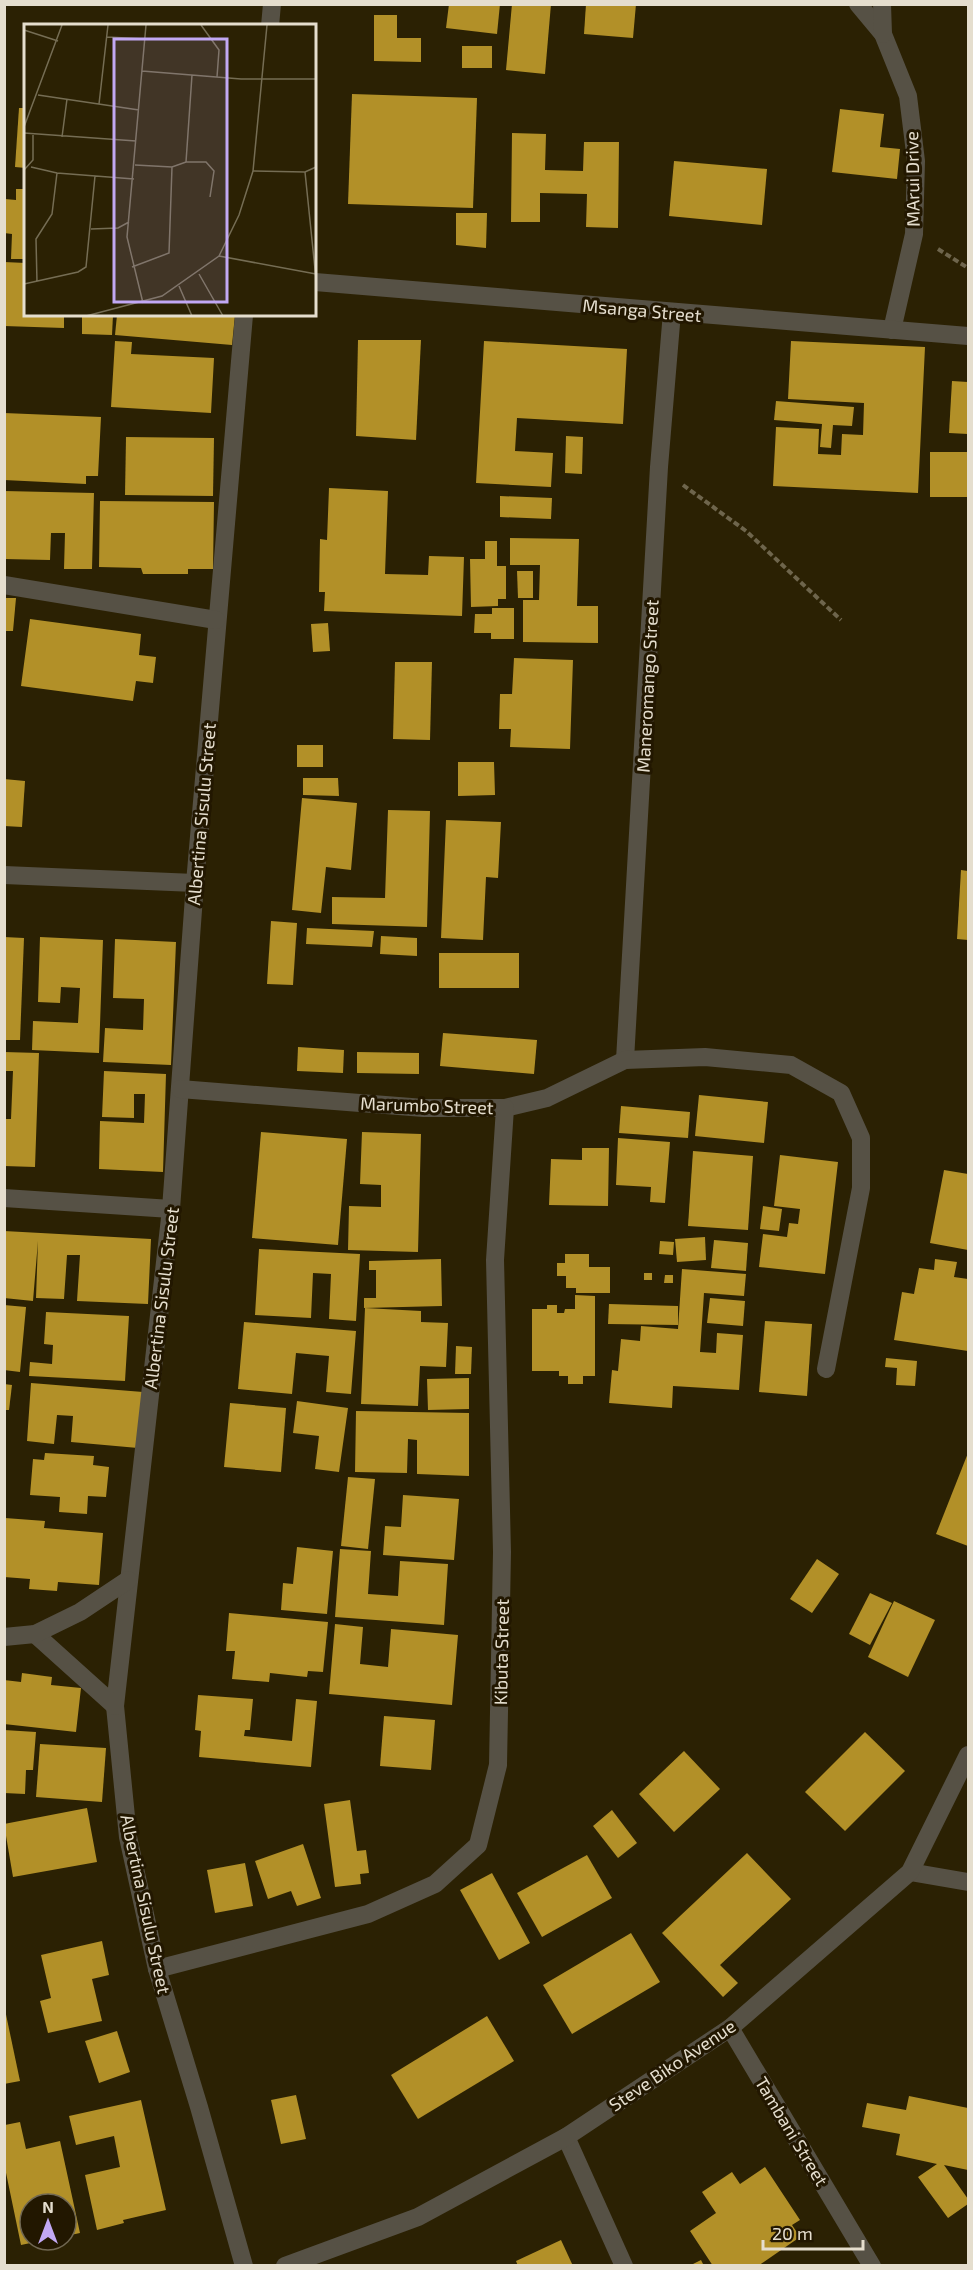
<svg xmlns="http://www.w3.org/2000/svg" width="973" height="2270" font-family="'Exo 2',sans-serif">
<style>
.building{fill:#b29028}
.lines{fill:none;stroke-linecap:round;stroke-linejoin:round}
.path{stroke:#6e654c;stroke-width:4;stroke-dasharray:6 3;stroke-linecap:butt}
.minor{stroke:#565145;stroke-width:18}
.labels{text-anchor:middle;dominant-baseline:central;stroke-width:6;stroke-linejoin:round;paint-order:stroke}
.street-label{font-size:18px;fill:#e5dece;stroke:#221700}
.inset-road{fill:none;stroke:#756d54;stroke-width:1.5}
.view{fill:#c2a8f3;fill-opacity:0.15;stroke:#c2a8f3;stroke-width:3}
.inset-edge{fill:none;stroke:#e5dece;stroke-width:3}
</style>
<rect width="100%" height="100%" fill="#2b2103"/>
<g class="building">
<polygon points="449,4 500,4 497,34 446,28"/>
<polygon points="512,4 551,4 545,74 506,70"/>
<polygon points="586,4 636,4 633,38 584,34"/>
<polygon points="374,15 397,15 397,38 421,38 421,62 374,61"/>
<rect x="462" y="46" width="30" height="22"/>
<polygon points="352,94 477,98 473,208 348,204"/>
<polygon points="19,108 26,108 26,168 15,167"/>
<polygon points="840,109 884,114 880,147 900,149 897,179 832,172"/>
<polygon points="512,133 546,134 545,170 583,171 584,142 619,142 618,228 586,227 587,194 540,193 540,222 511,222"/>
<polygon points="674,161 767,169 762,225 669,216"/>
<polygon points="16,189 26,189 26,259 11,259 12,234 4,233 5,199 16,200"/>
<polygon points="456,213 487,213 486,248 456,245"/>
<polygon points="4,262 26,263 26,315 64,315 64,328 4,326"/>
<polygon points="82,315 113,315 112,335 82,334"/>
<polygon points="117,315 235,315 232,345 115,335"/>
<polygon points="358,340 421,340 416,440 356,436"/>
<polygon points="115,341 132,342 131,354 214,358 211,413 111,407"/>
<polygon points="484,341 627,349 623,424 517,418 515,451 553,453 551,487 476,483"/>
<polygon points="791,341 925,347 918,493 773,486 776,427 819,429 818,454 841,455 842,434 863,435 864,403 788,399"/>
<polygon points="952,381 968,382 968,434 949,433"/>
<polygon points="776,401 854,407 852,426 833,425 831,448 820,447 822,424 774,420"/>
<polygon points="4,413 101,417 98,476 86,476 86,484 4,480"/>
<polygon points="566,436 583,437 582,474 565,473"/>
<polygon points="126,437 214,438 213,496 125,495"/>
<rect x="930" y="452" width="38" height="45"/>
<polygon points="329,488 388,491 385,574 428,575 429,556 464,557 462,616 324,611 325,592 319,592 320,539 327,540"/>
<polygon points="4,491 94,493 92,569 64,569 65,533 51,533 50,560 4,559"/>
<polygon points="500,496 552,498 551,519 500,517"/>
<polygon points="100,501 214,502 213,569 188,569 188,574 143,574 141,568 99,567"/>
<polygon points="510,538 579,539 577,606 598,606 598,643 523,642 523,600 539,600 540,565 510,565"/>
<polygon points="485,541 497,541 497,566 506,566 506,599 498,599 498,606 471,607 470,559 485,559"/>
<polygon points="517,571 533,571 533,598 518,598"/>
<polygon points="4,598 16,598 13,631 4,631"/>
<polygon points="492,608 514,608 514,639 491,639 491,633 474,633 475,614 492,614"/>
<polygon points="30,619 141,634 139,655 156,657 153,683 136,681 133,701 21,686"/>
<polygon points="328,623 330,651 313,652 311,624"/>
<polygon points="514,658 573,660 570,749 510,747 511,729 499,729 500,694 512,694"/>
<polygon points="395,662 432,662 430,740 393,739"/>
<rect x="297" y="745" width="26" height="22"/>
<polygon points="458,762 494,762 495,795 458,796"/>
<polygon points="303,778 338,778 339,796 303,795"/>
<polygon points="4,779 25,781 22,827 4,826"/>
<polygon points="302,798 357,803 351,870 326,867 321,913 292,910"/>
<polygon points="388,810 430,811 427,927 332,924 332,897 385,898"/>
<polygon points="446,820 501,822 498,878 486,877 483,940 441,938"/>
<polygon points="961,870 968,871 968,940 957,939"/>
<polygon points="271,921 297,923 293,985 267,984"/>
<polygon points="307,928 374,931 372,947 306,944"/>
<polygon points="381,936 417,938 417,956 380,954"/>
<polygon points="4,937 24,938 20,1040 4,1040"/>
<polygon points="40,937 103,940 99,1053 32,1050 33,1021 78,1023 80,988 61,987 60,1003 38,1002"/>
<polygon points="115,939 176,942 171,1065 103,1062 105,1028 143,1030 144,999 113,998"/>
<rect x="439" y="953" width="80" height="35"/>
<polygon points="443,1033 537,1040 534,1074 440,1066"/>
<polygon points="298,1047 344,1050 343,1073 297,1071"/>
<polygon points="4,1052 39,1053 35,1167 4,1166 4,1119 11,1119 13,1071 4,1071"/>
<polygon points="357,1052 419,1053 419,1074 357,1073"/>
<polygon points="104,1071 166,1074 163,1172 99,1169 100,1121 144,1123 145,1094 134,1094 134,1118 102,1117"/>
<polygon points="699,1095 768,1102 764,1143 695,1136"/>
<polygon points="621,1106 690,1112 688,1138 619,1133"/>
<polygon points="261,1132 347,1139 338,1245 252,1238"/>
<polygon points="362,1132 421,1134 418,1252 348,1250 349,1206 381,1207 381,1185 360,1184"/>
<polygon points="618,1138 670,1142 665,1203 650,1202 651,1187 616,1185"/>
<polygon points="582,1148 609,1148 608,1206 549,1205 551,1159 582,1160"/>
<polygon points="693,1151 753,1156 748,1230 688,1226"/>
<polygon points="780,1155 838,1162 825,1274 759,1267 763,1234 787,1237 789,1223 798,1224 800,1209 774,1206"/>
<polygon points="944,1170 968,1174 968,1250 930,1243"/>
<polygon points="763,1206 782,1209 779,1231 760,1229"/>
<polygon points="4,1231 151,1239 148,1304 77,1301 80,1255 67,1255 64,1299 36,1298 38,1241 33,1301 4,1298"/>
<polygon points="705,1237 706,1260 677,1262 675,1239"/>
<polygon points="714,1240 748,1243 746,1271 711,1268"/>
<polygon points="660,1241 674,1242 673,1255 659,1254"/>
<polygon points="259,1249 360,1254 356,1321 329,1319 331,1274 313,1273 311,1318 255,1315"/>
<polygon points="565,1254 589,1254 589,1267 610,1267 610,1293 576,1293 576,1288 566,1288 566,1276 557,1276 557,1263 565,1263"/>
<polygon points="441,1259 442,1306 364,1308 364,1298 376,1298 376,1270 369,1270 369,1261"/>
<polygon points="935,1259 957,1262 954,1277 968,1279 968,1351 894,1340 902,1292 914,1294 919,1268 934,1270"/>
<polygon points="682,1269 746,1274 744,1296 704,1293 700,1352 716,1353 717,1333 743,1335 739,1390 673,1386 672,1408 609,1403 612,1370 618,1371 621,1339 640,1341 641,1326 678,1329"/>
<rect x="644" y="1273" width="8" height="7"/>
<polygon points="665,1275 673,1275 673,1283 664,1283"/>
<polygon points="575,1295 595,1296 595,1376 583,1376 583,1384 568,1384 568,1376 559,1376 559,1371 532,1371 532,1309 547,1309 547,1305 557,1305 557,1313 564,1313 565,1309 575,1309"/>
<polygon points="710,1298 745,1301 743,1326 707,1323"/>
<polygon points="609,1304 678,1306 678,1325 608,1324"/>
<polygon points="4,1305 26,1307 20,1372 4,1370"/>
<polygon points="365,1308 421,1311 421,1322 448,1323 446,1367 420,1366 418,1406 361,1404"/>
<polygon points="46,1312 129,1316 125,1381 29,1376 30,1362 52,1364 53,1345 44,1344"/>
<polygon points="765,1321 812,1324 807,1396 759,1392"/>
<polygon points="244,1322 356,1331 351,1394 326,1392 329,1356 296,1353 292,1394 238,1389"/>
<polygon points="456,1346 472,1347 471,1374 455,1374"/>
<polygon points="886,1358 917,1361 915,1386 896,1385 897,1368 885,1367"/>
<polygon points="469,1378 469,1409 428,1410 427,1379"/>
<polygon points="31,1383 143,1392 138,1448 71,1442 73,1416 57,1415 54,1444 27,1441"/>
<polygon points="4,1384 12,1385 9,1410 4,1410"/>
<polygon points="297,1401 348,1408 339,1472 315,1469 319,1436 293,1433"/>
<polygon points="230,1403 286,1408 281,1472 224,1467"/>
<polygon points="356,1411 469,1413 469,1476 417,1474 417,1440 408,1439 407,1473 355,1472"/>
<polygon points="45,1453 94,1456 93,1465 109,1467 106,1497 88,1496 87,1514 59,1512 60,1497 30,1495 33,1459 44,1460"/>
<polygon points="968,1453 968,1546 936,1534"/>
<polygon points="348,1477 375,1479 368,1549 341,1546"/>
<polygon points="403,1495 459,1499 454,1560 383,1555 385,1526 401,1527"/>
<polygon points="5,1518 45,1521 44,1528 103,1533 99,1585 58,1582 57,1591 29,1589 30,1579 4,1577"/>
<polygon points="297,1547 333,1551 327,1614 281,1610 283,1583 293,1584"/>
<polygon points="340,1549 371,1551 368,1594 398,1596 400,1561 448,1564 444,1625 335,1617"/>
<polygon points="817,1559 839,1574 812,1613 790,1599"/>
<polygon points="870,1593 892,1603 870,1645 849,1634"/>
<polygon points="894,1601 935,1620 908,1677 868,1657"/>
<polygon points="229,1613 328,1622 323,1672 308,1671 307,1677 270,1673 269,1682 232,1679 235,1651 226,1651"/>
<polygon points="335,1624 363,1627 360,1664 388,1667 391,1629 458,1635 452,1705 329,1694"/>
<polygon points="22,1673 52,1677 51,1685 81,1688 76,1732 4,1724 4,1680 21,1682"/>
<polygon points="198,1695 253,1699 250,1730 245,1730 244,1736 292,1741 296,1699 317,1701 311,1767 199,1757 201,1731 195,1730"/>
<polygon points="384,1716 435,1720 431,1770 380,1766"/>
<polygon points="4,1730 36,1732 33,1770 26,1770 25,1794 4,1793"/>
<polygon points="865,1732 905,1771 845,1831 805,1792"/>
<polygon points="40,1744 106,1748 102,1802 36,1797"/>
<polygon points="684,1751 720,1789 674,1832 639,1794"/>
<polygon points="350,1800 357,1851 366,1850 369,1873 360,1874 361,1884 335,1887 324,1804"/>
<polygon points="87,1808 97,1862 13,1877 4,1824"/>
<polygon points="612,1810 637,1843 618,1858 593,1826"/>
<polygon points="303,1844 321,1898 297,1906 291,1891 268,1899 255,1861"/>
<polygon points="747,1853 791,1899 720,1965 738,1983 723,1997 662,1933"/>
<polygon points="587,1855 612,1898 542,1937 517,1893"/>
<polygon points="245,1863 253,1906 215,1913 207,1870"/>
<polygon points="492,1873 530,1943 499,1960 460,1890"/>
<polygon points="631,1933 660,1982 572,2034 543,1985"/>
<polygon points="102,1941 109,1975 92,1979 102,2021 48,2033 40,2001 51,1998 41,1955"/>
<polygon points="4,2005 20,2081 4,2084"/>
<polygon points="487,2016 514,2061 418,2119 391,2075"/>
<polygon points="117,2031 130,2072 99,2083 85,2041"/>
<polygon points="296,2095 306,2139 281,2144 271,2100"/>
<polygon points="909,2096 968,2108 968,2170 944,2165 968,2199 968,2204 948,2218 918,2177 937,2164 896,2155 900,2134 862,2127 867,2103 906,2110"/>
<polygon points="141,2100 166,2210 123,2220 124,2223 97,2230 85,2175 120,2167 114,2136 76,2145 69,2116"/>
<polygon points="20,2122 26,2149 60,2141 80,2233 66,2236 66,2204 30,2204 30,2240 40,2241 21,2245 5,2168 5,2125"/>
<polygon points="765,2167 800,2220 792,2225 800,2237 758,2266 713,2266 690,2231 716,2213 702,2192 732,2172 740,2184"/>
<polygon points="42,2240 59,2240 59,2241 43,2245"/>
<polygon points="561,2240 573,2266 518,2266 516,2261"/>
<polygon points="701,2260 704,2266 689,2266"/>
</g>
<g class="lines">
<g class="path">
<polyline points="938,249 968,268"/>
<polyline points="683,485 746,531 841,620"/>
</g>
<g class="minor">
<polyline points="858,4 883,34 908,96 916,161 914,234 892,330"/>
<polyline points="882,4 883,34"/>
<polyline points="270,26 272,4"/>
<polyline points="315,282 968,336"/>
<polyline points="244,315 195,883 171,1209 115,1706 128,1837 157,1969 199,2107 244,2266"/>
<polyline points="4,585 216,620"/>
<polyline points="4,875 195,883"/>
<polyline points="625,1060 659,467 672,312"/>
<polyline points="180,1089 424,1108 505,1108 547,1098 625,1060 705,1057 791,1065 841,1093 861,1138 861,1188 826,1369"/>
<polyline points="4,1198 171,1209"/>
<polyline points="35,1634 115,1706"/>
<polyline points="4,1637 35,1634 80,1612 128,1580"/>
<polyline points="910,1872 968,1882"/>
<polyline points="157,1969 368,1914 435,1884 478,1845 498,1765 502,1552 495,1260 505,1108"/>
<polyline points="730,2028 872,2266"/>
<polyline points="566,2137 624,2266"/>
<polyline points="285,2266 418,2217 566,2137 730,2028 910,1872 968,1755"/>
</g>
</g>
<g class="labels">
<g class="street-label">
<text transform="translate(912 179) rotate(-91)">MArui Drive</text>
<text transform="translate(642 310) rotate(5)">Msanga Street</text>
<text transform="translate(647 686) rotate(-87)">Maneromango Street</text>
<text transform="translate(201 814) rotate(-85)">Albertina Sisulu Street</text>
<text transform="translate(427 1105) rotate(2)">Marumbo Street</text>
<text transform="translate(161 1298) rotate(-83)">Albertina Sisulu Street</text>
<text transform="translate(501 1652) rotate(-89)">Kibuta Street</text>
<text transform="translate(146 1904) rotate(78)">Albertina Sisulu Street</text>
<text transform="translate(672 2065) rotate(-34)">Steve Biko Avenue</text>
<text transform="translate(792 2131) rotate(59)">Tambani Street</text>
</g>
</g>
<g transform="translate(24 24)">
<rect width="292" height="292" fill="#2b2103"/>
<path class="inset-road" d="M177 1 195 26 193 53M0 6 34 17M83 13 121 15M118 47 217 55H292M14 71 115 86M75 80 84 1M0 103 38 1M0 109 112 117M38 113 43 75M162 138 168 51M111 141 148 143 162 138H182L190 147 186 173M7 143 33 149 110 155M0 146 9 136V111M229 147 281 148 292 143M281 148 292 255M67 205 94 204 105 198M195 232 292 250M108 243 145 229 148 143M175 250 199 292M13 258 12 215 28 190 33 149M0 260 54 248 62 243 71 152M155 262 168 292M119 279 103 213 122 1M62 292 138 272 195 232 215 191 229 147 243 1"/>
<path class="view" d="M90 15H203V278H90Z"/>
<rect width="292" height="292" class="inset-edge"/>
</g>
<rect width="973" height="2270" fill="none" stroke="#e5dece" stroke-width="12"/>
<g transform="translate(48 2222)"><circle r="28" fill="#221700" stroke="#706752" stroke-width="1.5"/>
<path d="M0-4.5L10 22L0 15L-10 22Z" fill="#c2a8f3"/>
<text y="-9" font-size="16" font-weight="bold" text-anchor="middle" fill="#e5dece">N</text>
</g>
<path d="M763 2240v9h100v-9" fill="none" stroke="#e5dece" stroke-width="3"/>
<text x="772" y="2240" font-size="18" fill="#e5dece" stroke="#221700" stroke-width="4.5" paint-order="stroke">20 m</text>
</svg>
